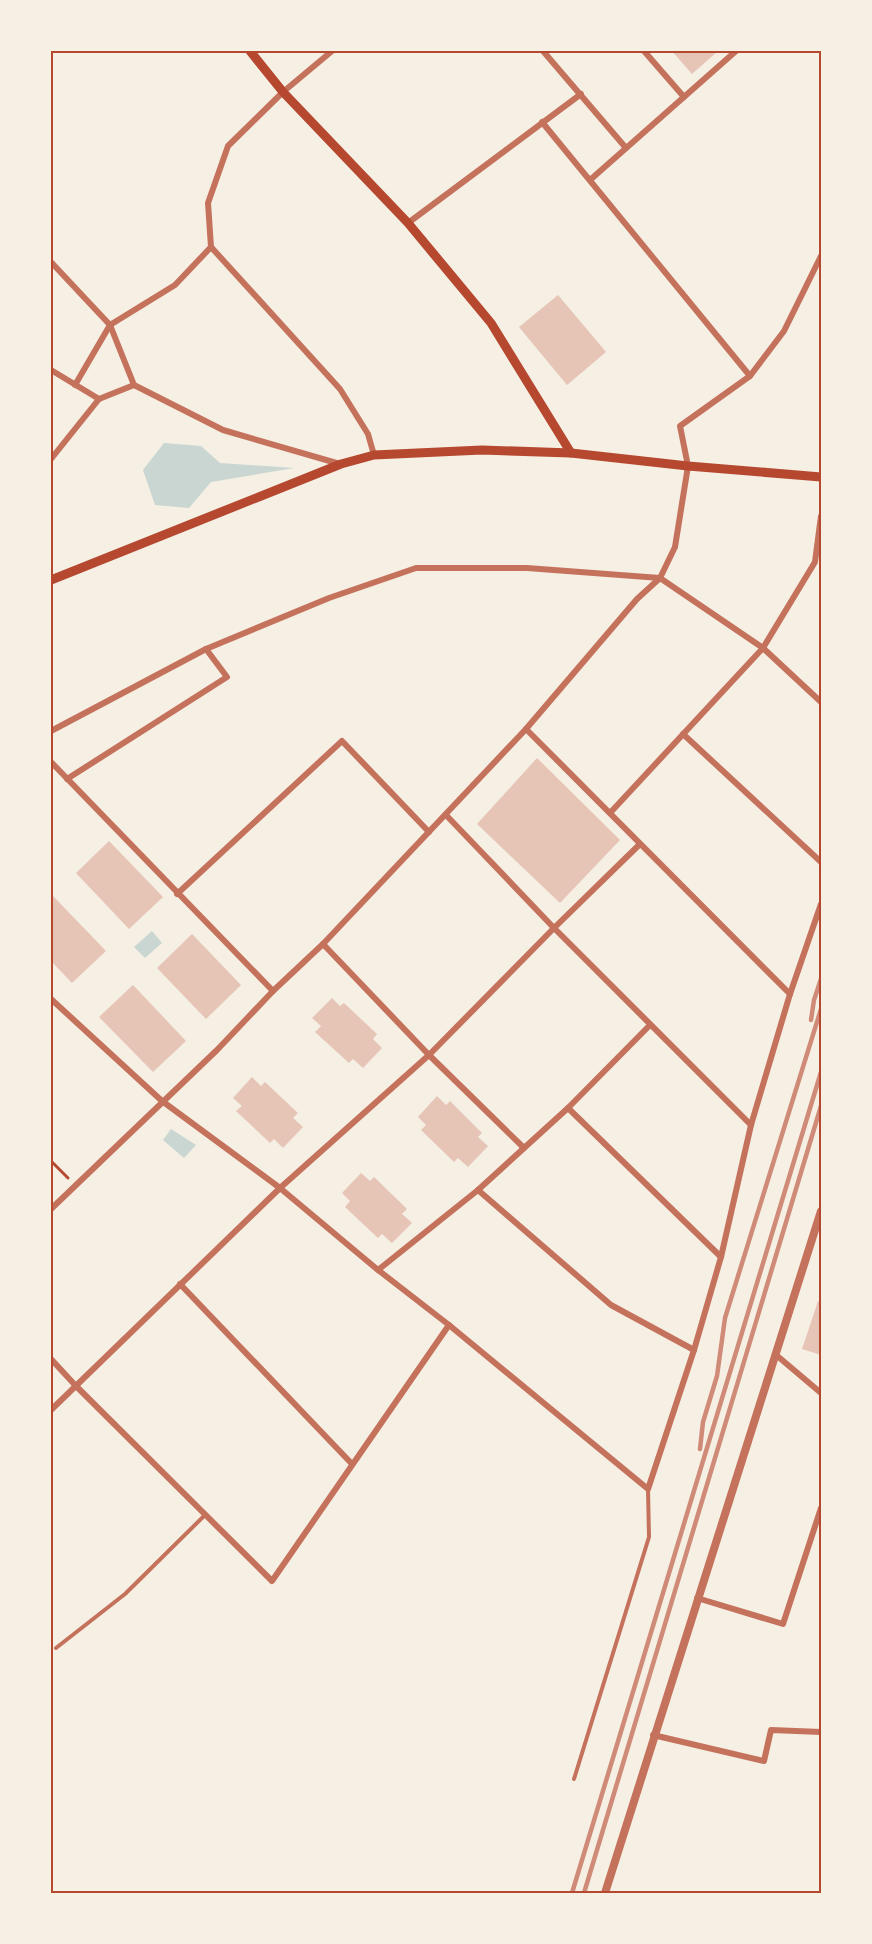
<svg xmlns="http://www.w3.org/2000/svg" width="872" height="1944" font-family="'Alegreya Sans',sans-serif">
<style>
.water{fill:#c9d6d2}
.building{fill:#e6c5b7}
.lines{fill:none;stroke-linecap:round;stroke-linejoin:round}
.path{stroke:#b5482f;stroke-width:3}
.service{stroke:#c5725c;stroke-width:4}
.minor{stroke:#c5725c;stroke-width:6}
.tertiary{stroke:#c5725c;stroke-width:8}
.secondary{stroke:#b5482f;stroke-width:9}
.rail{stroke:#cf8b77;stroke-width:4.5}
.neatline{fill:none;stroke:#b5482f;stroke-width:2}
</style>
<rect width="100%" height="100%" fill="#f6efe4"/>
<g class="water">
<polygon points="164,443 201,446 220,463 294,468 211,482 189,508 155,505 143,470"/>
<polygon points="152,931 162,943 145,958 134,947"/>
<polygon points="171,1129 196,1145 184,1158 163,1140"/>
</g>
<g class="building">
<polygon points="672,51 718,51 692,74"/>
<polygon points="558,295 606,352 567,385 519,327"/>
<polygon points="537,758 620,840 560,903 477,824"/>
<polygon points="109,841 163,897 129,929 76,873"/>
<polygon points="52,895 106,951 72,983 51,961"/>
<polygon points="192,934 241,985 206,1019 157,968"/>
<polygon points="133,985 186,1041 153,1072 99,1017"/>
<polygon points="332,998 340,1006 344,1003 377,1034 373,1039 382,1048 363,1068 353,1059 349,1063 315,1032 321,1026 312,1018"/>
<polygon points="252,1077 261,1086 265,1082 298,1113 293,1118 303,1127 283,1148 274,1139 270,1143 236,1111 242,1106 233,1098"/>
<polygon points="437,1096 446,1105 450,1101 482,1133 478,1137 488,1146 468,1167 458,1158 454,1162 421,1130 426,1125 418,1117"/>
<polygon points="361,1173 370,1181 374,1177 407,1209 402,1214 412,1223 392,1243 382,1234 378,1238 345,1207 350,1201 342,1193"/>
<polygon points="818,1301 821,1302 821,1355 802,1349"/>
</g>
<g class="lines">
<polyline class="path" points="51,1161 68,1178"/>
<g class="service">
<polyline points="56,1648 125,1594 205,1515"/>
<polyline points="574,1779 649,1537 648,1489"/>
</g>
<g class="minor">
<polyline points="543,51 626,148"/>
<polyline points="644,51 684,97"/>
<polyline points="542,122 750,376"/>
<polyline points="590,180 736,51"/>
<polyline points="408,223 581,94"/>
<polyline points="211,247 340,389 368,434 374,455"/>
<polyline points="51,262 110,325 134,385 223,430 340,464"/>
<polyline points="51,370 99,399"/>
<polyline points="75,385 110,325 175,285 211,247 208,203 228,146 283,92 332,51"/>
<polyline points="51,459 99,399 134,385"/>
<polyline points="526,729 790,994"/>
<polyline points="51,731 206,649 329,598 416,568 527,568 660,578 763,648 821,702"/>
<polyline points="683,734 821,862"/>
<polyline points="51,762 273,991"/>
<polyline points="67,779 227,677 206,649"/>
<polyline points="610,813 763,648 815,562 821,516"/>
<polyline points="446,815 554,928 751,1125"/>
<polyline points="177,894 342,741 429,832"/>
<polyline points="323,944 429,1055 524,1148"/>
<polyline points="51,999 162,1101 280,1188 378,1270 449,1325 648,1489 694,1350 721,1257 751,1125 790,994 821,904"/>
<polyline points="568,1108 721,1257"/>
<polyline points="478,1190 611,1305 694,1350"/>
<polyline points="51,1209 217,1050 273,991 323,944 526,729 637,599 660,578 675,547 688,466 680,426 750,376 784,331 821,256"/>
<polyline points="378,1270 478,1190 568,1108 650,1025"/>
<polyline points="180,1284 352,1464"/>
<polyline points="775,1354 821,1393"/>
<polyline points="51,1359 75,1385 272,1581 449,1325"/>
<polyline points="51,1410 280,1188 429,1055 554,928 640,844"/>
<polyline points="697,1598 783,1624 821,1508"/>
<polyline points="653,1735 764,1761 771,1730 821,1732"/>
</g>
<polyline class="tertiary" points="605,1893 821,1211"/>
<g class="secondary">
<polyline points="250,51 283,92 408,223 491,323 571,453"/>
<polyline points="51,580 341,464 374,455 482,450 571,453 688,466 821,477"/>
</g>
<g class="rail">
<polyline points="811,1020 814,1000 821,979"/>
<polyline points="700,1449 703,1422 717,1376 725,1318 821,1009"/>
<polyline points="572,1893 821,1072"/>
<polyline points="584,1893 821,1106"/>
</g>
</g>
<rect width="872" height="1944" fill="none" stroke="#f6efe4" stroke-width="105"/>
<rect x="52" y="52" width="768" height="1840" class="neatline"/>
</svg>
